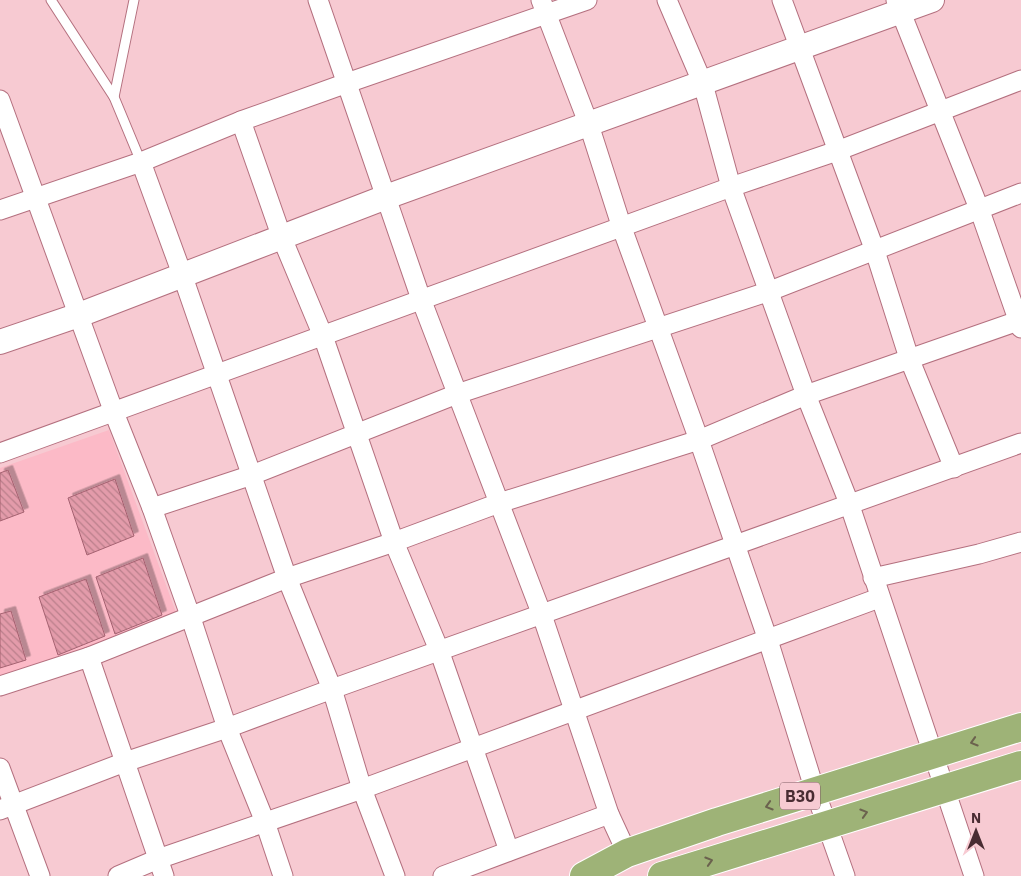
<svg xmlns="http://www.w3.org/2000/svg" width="1021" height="876" font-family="'IBM Plex Sans',sans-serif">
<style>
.built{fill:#fcbac7}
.building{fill:url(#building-back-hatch);stroke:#a56271;filter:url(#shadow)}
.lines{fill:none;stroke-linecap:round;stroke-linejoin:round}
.service-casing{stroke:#b4707f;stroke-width:11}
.minor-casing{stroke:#b4707f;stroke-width:21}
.tertiary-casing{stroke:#b4707f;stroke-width:26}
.trunk-casing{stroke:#fff;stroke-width:30}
.service{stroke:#fff;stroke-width:9}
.minor{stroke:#fff;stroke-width:19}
.tertiary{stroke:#fff;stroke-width:24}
.trunk{stroke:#9eb377;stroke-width:28}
.oneway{stroke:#6b624e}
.labels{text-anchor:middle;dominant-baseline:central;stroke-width:4.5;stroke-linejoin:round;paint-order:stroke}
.shield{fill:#f7cad2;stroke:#7d5b62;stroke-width:1}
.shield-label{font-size:16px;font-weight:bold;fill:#492c32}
</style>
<defs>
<pattern id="building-back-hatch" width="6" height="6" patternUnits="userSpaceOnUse" patternTransform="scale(1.25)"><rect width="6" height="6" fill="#e39baa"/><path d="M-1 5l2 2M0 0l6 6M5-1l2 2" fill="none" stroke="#ba7f8b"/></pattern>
<filter id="shadow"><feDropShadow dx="4.5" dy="-4.5" stdDeviation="0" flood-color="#0004"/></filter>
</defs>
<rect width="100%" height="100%" fill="#f7cad2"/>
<polygon class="built" points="109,430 177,615 0,678 0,468"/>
<g class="building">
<polygon points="8,470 24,512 0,521 0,473"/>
<polygon points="115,479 134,536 87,555 68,498"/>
<polygon points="143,558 162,615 115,634 96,577"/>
<polygon points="86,579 105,636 58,655 39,597"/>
<polygon points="11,611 26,660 0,668 0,614"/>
</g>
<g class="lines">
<defs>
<g id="service">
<polyline points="51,0 114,97 141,162"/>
<polyline points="114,97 134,0"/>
</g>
<g id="minor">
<polyline points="318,0 421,299 542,615 609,814 627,853"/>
<polyline points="541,0 589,125 622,228 699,440 768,640 815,791 845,876"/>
<polyline points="667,0 703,84 731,187 806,395 849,503 974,876"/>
<polyline points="782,0 875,251 909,358 954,468"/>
<polyline points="896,0 980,211 1021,328"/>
<polyline points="0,100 113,410 152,508 191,618 227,728 265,822 283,876"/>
<polyline points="241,121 282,238 323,336 394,542 439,650 509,851"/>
<polyline points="141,162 182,274 287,578 332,689 362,789 395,876"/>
<polyline points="0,210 141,162 241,121 347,83 587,0"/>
<polyline points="0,453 731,187 837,151 1021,80"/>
<polyline points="152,508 252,475 457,394 770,291 1021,193"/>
<polyline points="873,578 979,554 1021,542"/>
<polyline points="89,657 164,876"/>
<polyline points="0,686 89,657 287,578 394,542 499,503 699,440 806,395 1021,320"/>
<polyline points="0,768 40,876"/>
<polyline points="0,810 125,762 227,728 332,689 1021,443"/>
<polyline points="118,876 158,859 362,789 879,598"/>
<polyline points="443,876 609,814"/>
</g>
<polyline id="tertiary" points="0,342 79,315 386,197 932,0"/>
<g id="trunk">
<polyline points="584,876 627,853 717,822 1021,727"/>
<polyline points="662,876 1021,765"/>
</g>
</defs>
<use href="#service" class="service-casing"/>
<use href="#minor" class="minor-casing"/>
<use href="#tertiary" class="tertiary-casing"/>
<use href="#trunk" class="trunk-casing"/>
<use href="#service" class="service"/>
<use href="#minor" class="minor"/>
<use href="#tertiary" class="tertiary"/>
<use href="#trunk" class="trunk"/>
</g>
<defs><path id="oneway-chevron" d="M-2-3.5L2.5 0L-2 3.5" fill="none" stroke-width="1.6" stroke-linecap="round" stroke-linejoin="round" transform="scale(1.25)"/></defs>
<g class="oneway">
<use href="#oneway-chevron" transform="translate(974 742) rotate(163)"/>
<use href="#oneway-chevron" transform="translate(769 806) rotate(163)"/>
<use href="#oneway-chevron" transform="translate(864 813) rotate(-17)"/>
<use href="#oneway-chevron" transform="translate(709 861) rotate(-17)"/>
</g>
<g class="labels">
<rect class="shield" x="780" y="782.5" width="40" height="27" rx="4"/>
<g class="shield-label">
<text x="800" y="796">B30</text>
</g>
</g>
<g transform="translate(976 831)" stroke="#f7cad2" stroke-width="4" paint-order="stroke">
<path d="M0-4L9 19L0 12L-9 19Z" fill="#492c32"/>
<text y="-8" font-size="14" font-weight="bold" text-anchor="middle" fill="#492c32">N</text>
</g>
</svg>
